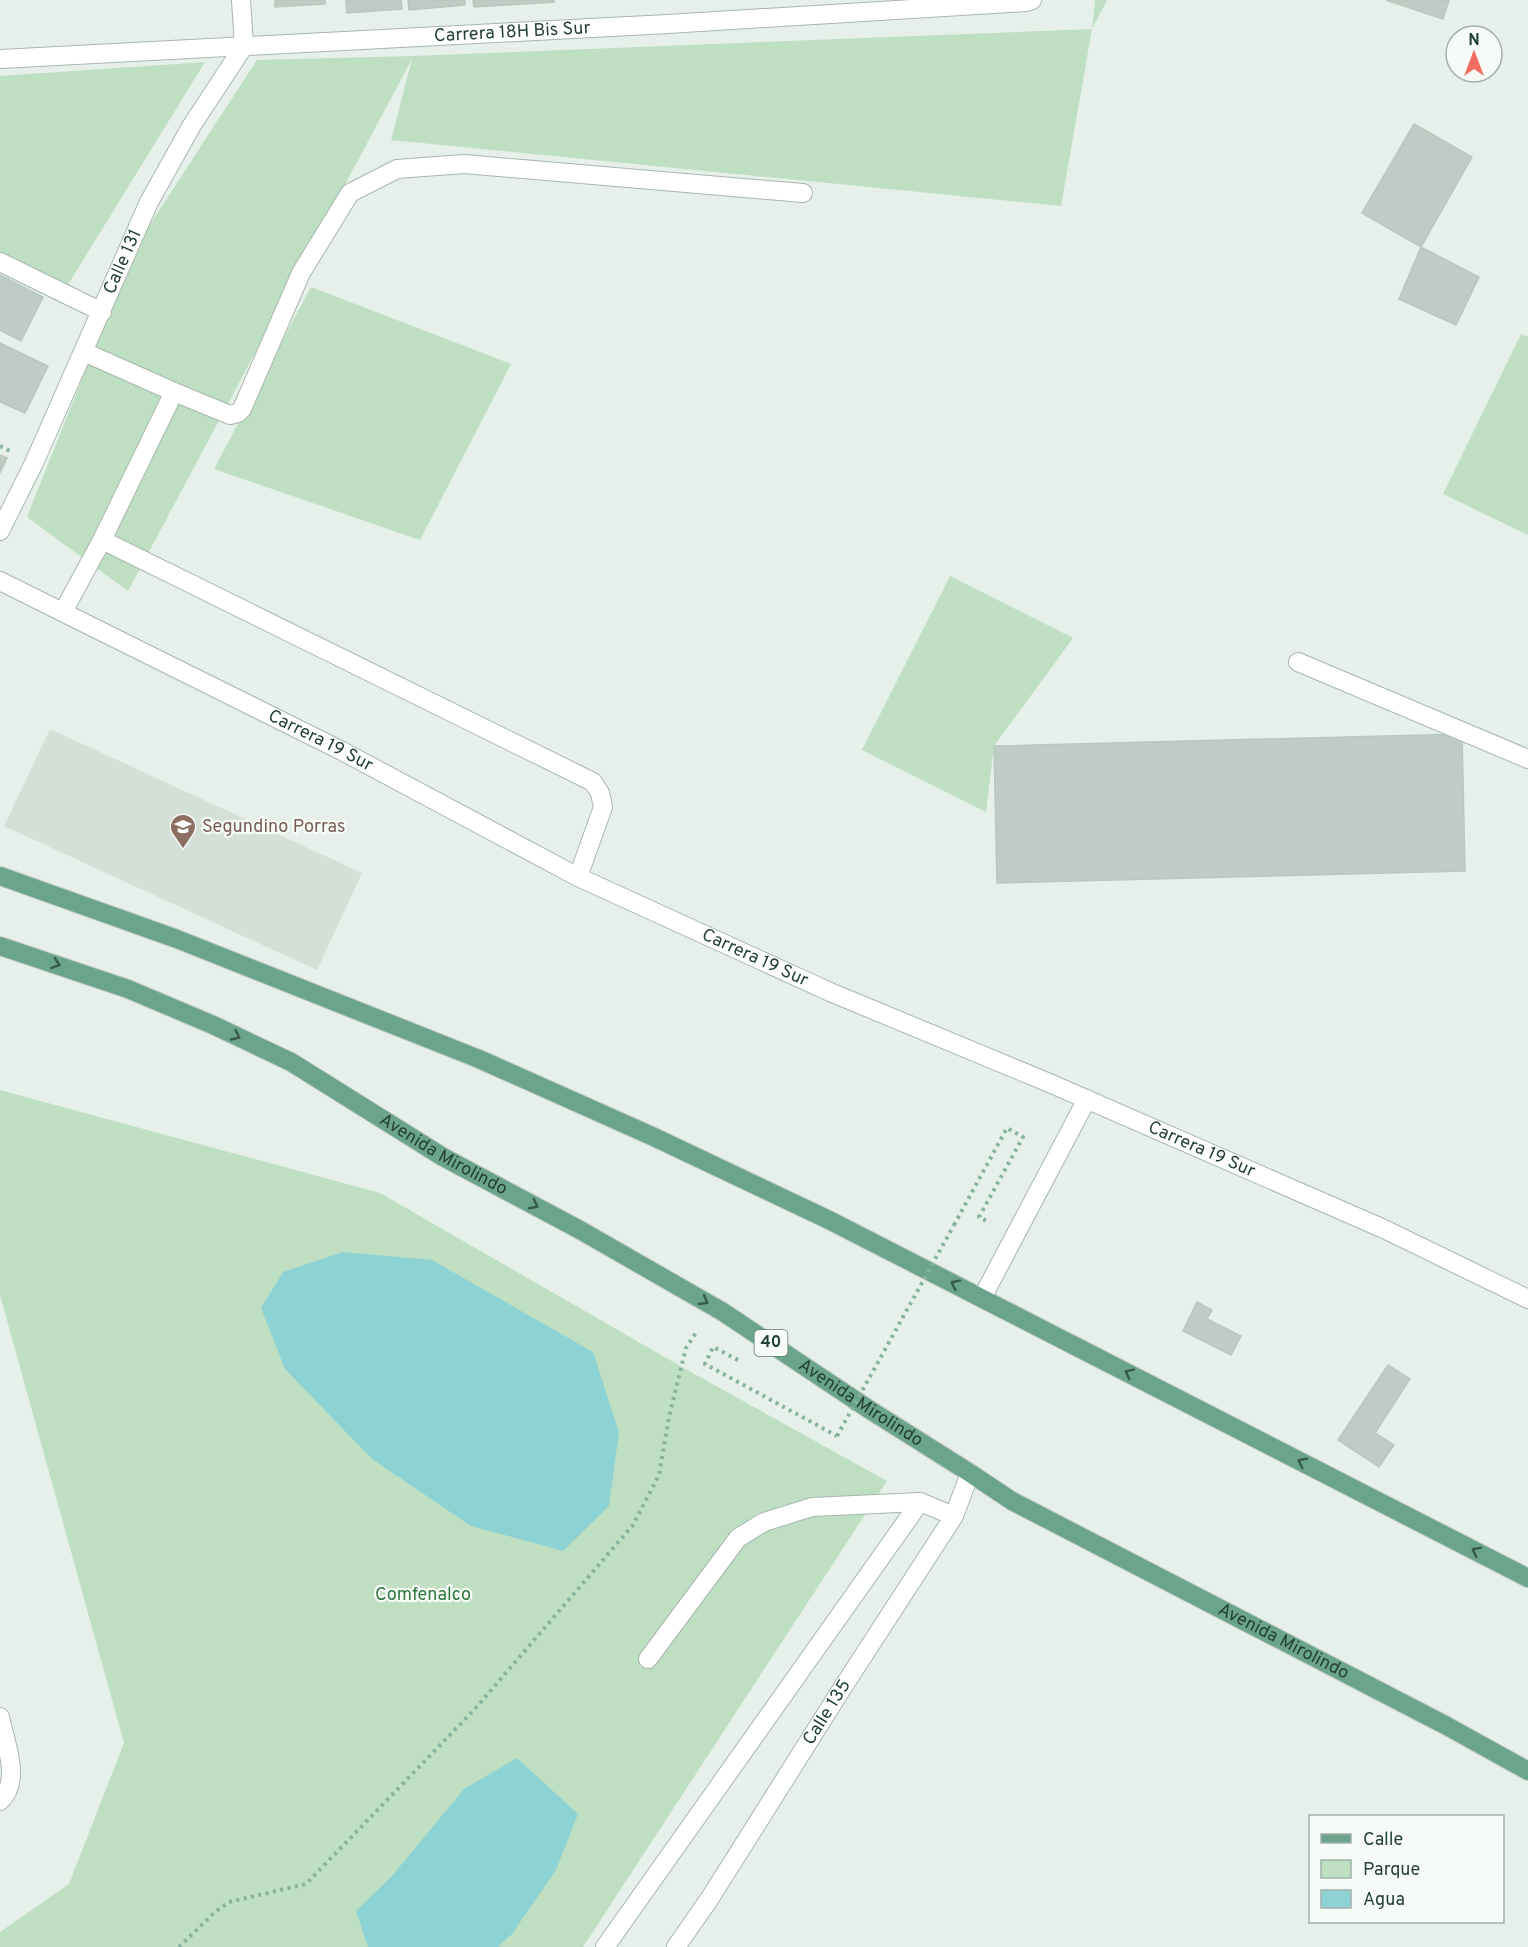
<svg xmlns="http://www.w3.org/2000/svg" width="1528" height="1947" font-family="Overpass,sans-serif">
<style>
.built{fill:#d4dfd8}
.green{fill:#bfdfc3}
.water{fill:#8ed3d3}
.building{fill:#beccc5;stroke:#b8c8bf;stroke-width:1.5}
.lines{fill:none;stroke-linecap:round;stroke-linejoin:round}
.service-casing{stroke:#a8b7af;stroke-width:20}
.minor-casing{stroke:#a8b7af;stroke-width:20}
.primary-casing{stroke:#c2cac6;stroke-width:20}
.path{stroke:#86b29e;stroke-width:4;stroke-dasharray:3 4.5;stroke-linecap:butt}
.service{stroke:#fff;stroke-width:18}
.minor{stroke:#fff;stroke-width:18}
.primary{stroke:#6aa48c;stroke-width:18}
.path-bridge{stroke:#86b29e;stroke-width:4;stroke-dasharray:3 4.5;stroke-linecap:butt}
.oneway{stroke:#365a4b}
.labels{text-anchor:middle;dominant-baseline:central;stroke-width:4.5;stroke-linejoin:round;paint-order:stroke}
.shield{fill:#f6fbf8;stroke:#637970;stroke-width:1.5}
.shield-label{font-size:16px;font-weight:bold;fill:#244135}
.street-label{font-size:18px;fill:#244135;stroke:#f6fbf8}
.education-label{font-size:18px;fill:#785e54;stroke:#f6fbf8;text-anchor:start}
.park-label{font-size:18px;fill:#2e783f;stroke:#f6fbf8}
</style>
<rect width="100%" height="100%" fill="#e6efe9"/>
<polygon class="built" points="50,729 362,873 317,970 4,826"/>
<g class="green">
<polygon points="1095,0 1107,0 1092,29 1061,206 391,140 412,59 128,591 27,517 134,249 257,60 413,56 1092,29"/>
<polygon points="205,62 64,291 0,252 0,76"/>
<polygon points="311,287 511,364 420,540 214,469"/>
<polygon points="1521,334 1528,337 1528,535 1443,494"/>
<polygon points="950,576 1073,638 994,746 986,812 862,750"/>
<polygon points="0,1090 380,1193 682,1367 887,1481 583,1947 0,1947 0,1932 69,1884 124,1743 0,1295"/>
</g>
<g class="water">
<polygon points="343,1252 432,1260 593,1352 619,1432 609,1506 563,1551 471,1526 372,1459 285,1369 261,1308 283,1272"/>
<polygon points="517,1758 578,1814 556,1870 512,1934 498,1947 368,1947 356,1911 392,1876 464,1789"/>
</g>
<g class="building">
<polygon points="275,0 325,0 325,4 275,7"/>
<polygon points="346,0 401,0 402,9 347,13"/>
<polygon points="408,0 465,0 465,5 409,10"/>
<polygon points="473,0 554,0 554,2 474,7"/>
<polygon points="1386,0 1449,0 1443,19"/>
<polygon points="1414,124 1472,157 1421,247 1362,213"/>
<polygon points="1421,247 1479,277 1456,325 1399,299"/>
<polygon points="0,275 43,297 21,341 0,330"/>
<polygon points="0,343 48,366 25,413 0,402"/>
<polygon points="0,455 7,458 0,473"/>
<polygon points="1462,734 1465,871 997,883 994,746"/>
<polygon points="1197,1302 1212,1310 1207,1319 1241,1336 1231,1355 1183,1331"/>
<polygon points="1388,1365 1410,1379 1375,1433 1394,1445 1379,1467 1338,1440"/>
</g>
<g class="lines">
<defs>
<g id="service">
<polyline points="174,392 230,415 238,413 242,409 301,273 350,193 397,169 464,164 803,193"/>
<polyline points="1298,662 1528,759"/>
<polyline points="648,1659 738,1538 764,1522 812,1507 920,1502"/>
<polyline points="605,1947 920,1502 954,1516"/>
</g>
<g id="minor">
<path id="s1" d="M0 59 668 24 1026 2 1032 0"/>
<polyline points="0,262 102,312"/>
<path id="s2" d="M0 531 34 463 149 202 192 125 244 46 241 0"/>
<polyline points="102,540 593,782 600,793 603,807 578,877"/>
<path id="s3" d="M0 581 342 751 578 877 830 992 1047 1082 1384 1229 1528 1299"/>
<polyline points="63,612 102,540 174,392 84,352"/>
<polyline points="982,1298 1087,1099"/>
<path d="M0 1717C5 1742 22 1781 0 1801"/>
<path id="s4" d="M676 1947 710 1898 843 1687 954 1516 970 1473"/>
</g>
<g id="primary">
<polyline points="0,876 177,939 479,1059 654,1137 829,1220 1528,1578"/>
<path id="s5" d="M0 946 128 989 213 1025 291 1062 443 1157 580 1230 723 1312 870 1410 970 1473 1012 1501 1445 1725 1528 1771"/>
</g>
</defs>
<use href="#service" class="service-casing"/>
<use href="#minor" class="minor-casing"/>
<use href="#primary" class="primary-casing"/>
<g class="path">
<polyline points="0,446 10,451"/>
<polyline points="954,1225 1007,1128 1023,1137 979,1217 990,1223"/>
<polyline points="738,1360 713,1347 705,1364 837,1436"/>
<polyline points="179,1947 215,1912 229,1902 306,1884 474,1710 633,1525 659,1475 669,1417 686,1348 697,1331"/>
</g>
<use href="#service" class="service"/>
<use href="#minor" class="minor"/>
<use href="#primary" class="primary"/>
<polyline class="path-bridge" points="837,1436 954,1225"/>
</g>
<defs><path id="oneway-chevron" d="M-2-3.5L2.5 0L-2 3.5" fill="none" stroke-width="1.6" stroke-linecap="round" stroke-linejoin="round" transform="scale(1.5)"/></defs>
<g class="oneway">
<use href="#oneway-chevron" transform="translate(56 964) rotate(19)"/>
<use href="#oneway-chevron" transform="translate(236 1036) rotate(25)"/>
<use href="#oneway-chevron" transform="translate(534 1205) rotate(28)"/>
<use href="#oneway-chevron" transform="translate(955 1284) rotate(-153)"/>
<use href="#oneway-chevron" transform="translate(704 1301) rotate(30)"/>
<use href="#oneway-chevron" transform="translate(1129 1373) rotate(-153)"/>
<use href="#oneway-chevron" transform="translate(1302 1462) rotate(-153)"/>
<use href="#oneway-chevron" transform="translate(1476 1551) rotate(-153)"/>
</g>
<defs>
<symbol id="school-pin" viewBox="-11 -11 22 30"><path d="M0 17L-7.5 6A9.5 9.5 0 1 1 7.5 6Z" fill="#8d6e63" stroke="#f6fbf8"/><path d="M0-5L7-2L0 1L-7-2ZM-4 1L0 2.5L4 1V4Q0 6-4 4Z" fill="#fff"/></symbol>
</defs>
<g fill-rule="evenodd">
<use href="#school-pin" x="168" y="812" width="30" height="40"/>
</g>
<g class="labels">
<rect class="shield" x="754.5" y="1330" width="33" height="26" rx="4.5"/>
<g class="shield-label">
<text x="771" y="1343">40</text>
</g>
<g class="street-label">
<text stroke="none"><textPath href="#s1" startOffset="513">Carrera 18H Bis Sur</textPath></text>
<text stroke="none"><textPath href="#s2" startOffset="296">Calle 131</textPath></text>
<text stroke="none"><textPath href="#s3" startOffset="358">Carrera 19 Sur</textPath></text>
<text stroke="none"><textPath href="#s3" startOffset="844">Carrera 19 Sur</textPath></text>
<text stroke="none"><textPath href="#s3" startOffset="1330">Carrera 19 Sur</textPath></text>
<text stroke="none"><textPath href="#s5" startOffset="492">Avenida Mirolindo</textPath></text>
<text stroke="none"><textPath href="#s5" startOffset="978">Avenida Mirolindo</textPath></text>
<text stroke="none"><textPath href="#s5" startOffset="1464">Avenida Mirolindo</textPath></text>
<text stroke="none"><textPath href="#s4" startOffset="279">Calle 135</textPath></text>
</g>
<g class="education-label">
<text x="202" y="827">Segundino Porras</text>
</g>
<g class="park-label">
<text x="423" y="1595">Comfenalco</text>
</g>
</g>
<rect x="1309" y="1815" width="195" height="108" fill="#f6fbf8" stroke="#a2b1aa" stroke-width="1.5"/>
<rect x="1321" y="1834" width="30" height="9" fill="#6aa48c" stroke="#a2b1aa" stroke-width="1.5"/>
<text x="1363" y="1845" font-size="18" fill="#244135">Calle</text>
<rect x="1321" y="1860" width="30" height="18" fill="#bfdfc3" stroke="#a2b1aa" stroke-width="1.5"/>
<text x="1363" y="1875" font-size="18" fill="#244135">Parque</text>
<rect x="1321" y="1890" width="30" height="18" fill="#8ed3d3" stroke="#a2b1aa" stroke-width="1.5"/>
<text x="1363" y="1905" font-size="18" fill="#244135">Agua</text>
<g transform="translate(1474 54)"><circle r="28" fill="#f6fbf8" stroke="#a2b1aa" stroke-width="1.5"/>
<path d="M0-4.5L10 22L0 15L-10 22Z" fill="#f26e60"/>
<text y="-9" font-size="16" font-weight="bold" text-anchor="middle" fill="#244135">N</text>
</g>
</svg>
